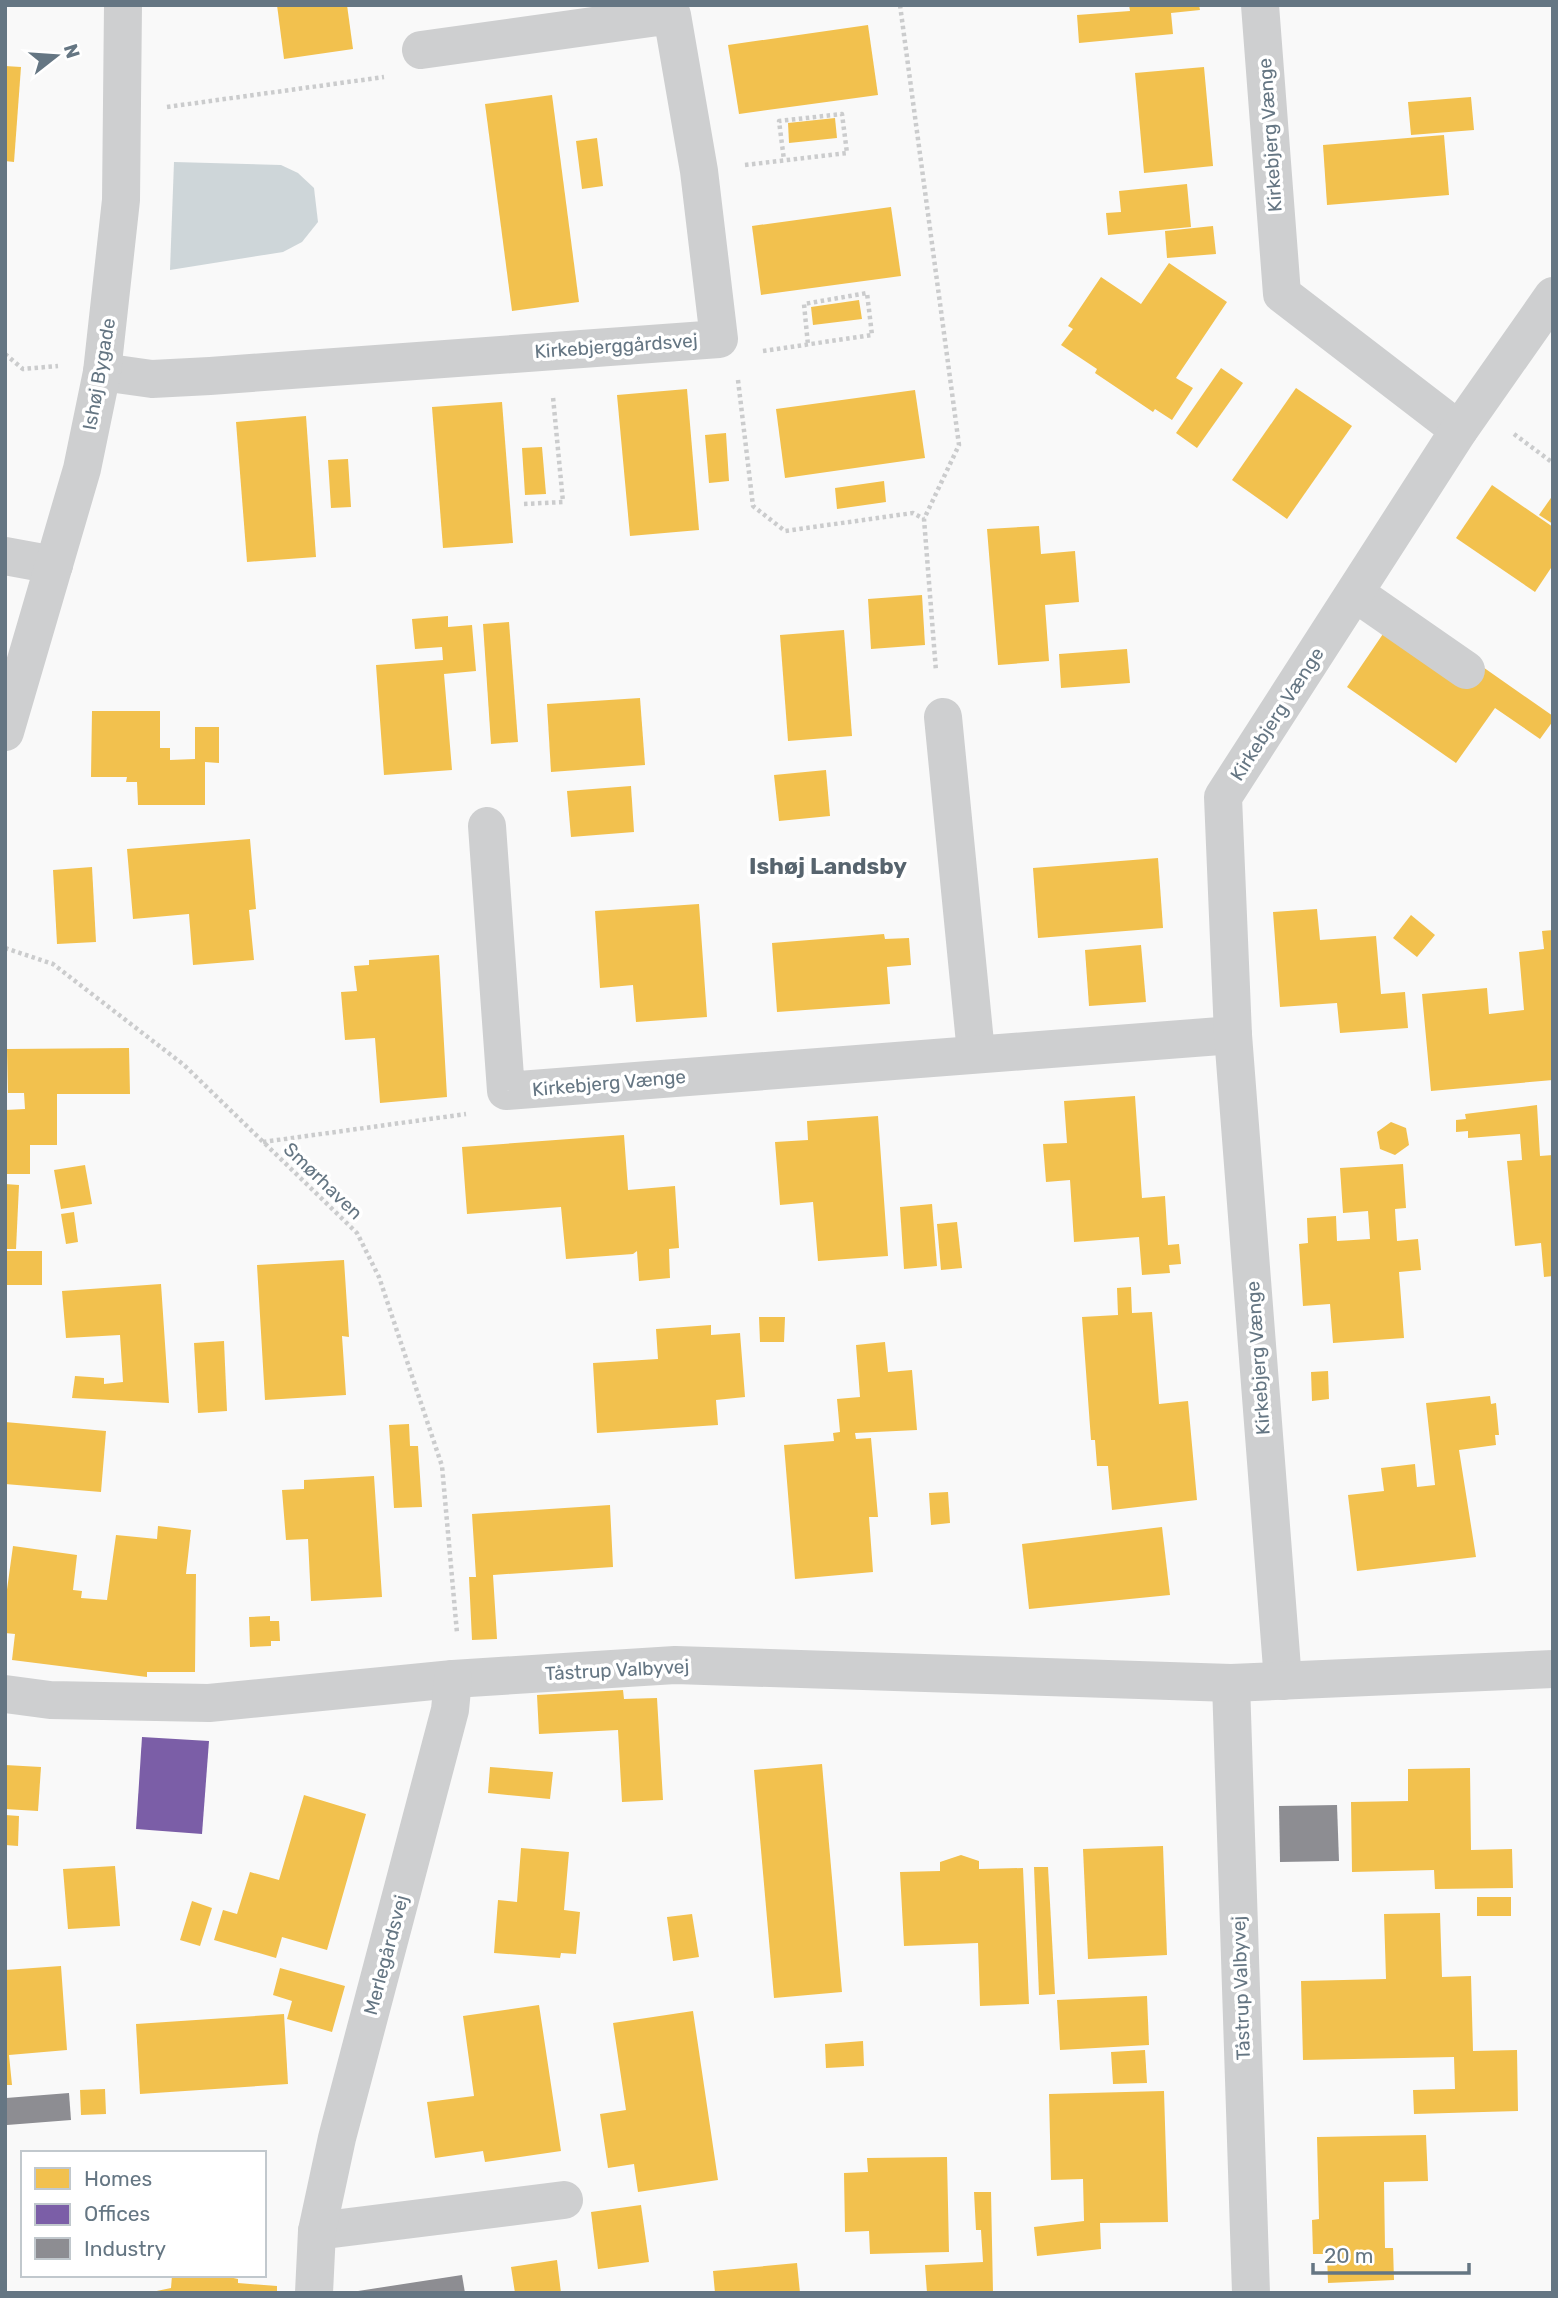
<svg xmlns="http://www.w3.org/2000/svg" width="1558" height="2298" font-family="Rubik,sans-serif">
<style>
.water{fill:#ced6d9}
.homes{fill:#f2c14e}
.offices{fill:#7b5ea7}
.industry{fill:#8d8d92}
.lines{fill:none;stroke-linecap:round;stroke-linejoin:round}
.path{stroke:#cbcccd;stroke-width:4.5;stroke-dasharray:3.5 3.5;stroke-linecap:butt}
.minor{stroke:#cecfd0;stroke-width:38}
.labels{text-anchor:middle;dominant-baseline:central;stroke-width:7;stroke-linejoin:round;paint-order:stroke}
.street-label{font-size:19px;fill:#657683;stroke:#fff}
.quarter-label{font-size:23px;font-weight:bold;fill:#57646e;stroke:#fff}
</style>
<rect width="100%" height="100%" fill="#f9f9f9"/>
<polygon class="water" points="174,162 281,165 298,173 314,188 318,222 302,242 283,252 170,270"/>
<g class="homes">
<polygon points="277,5 347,5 353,49 284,59"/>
<polygon points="1129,5 1199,5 1200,10 1171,13 1173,34 1079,43 1077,15 1130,11"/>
<polygon points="868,25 878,95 739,114 728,45"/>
<polygon points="5,66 21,67 14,162 5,161"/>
<polygon points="1204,67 1213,166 1144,173 1135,73"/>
<polygon points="552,95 579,302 512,311 485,104"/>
<polygon points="1471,97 1474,130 1411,135 1408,102"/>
<polygon points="835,118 837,138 789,143 788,123"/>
<polygon points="1444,135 1449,195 1327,205 1323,145"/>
<polygon points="597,138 603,186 582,189 576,141"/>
<polygon points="1187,184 1191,227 1108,235 1106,213 1121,212 1119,191"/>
<polygon points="891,207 901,276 761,295 752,226"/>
<polygon points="1213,226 1216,254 1167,258 1165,231"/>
<polygon points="1169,263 1227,302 1176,378 1193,388 1172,420 1155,409 1153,412 1095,373 1097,369 1061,345 1073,329 1068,326 1101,277 1141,304"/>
<polygon points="859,300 862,319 813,325 811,307"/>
<polygon points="1221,368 1243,383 1197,448 1176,433"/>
<polygon points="1296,388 1352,426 1287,519 1232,480"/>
<polygon points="687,389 699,530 630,536 617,395"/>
<polygon points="915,390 925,458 785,478 776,409"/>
<polygon points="502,402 513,543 443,548 432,407"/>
<polygon points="306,416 316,557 247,562 236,422"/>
<polygon points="726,433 729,481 709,483 705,435"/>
<polygon points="542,447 546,494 525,495 522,448"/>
<polygon points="348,459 351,507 331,508 328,460"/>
<polygon points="884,481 886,502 837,509 835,488"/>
<polygon points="1492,485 1553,527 1553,565 1535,592 1456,538"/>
<polygon points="1553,495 1553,524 1539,515"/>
<polygon points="1039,526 1041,554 1075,551 1079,602 1045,605 1049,661 998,665 987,529"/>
<polygon points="922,595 925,645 871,649 868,599"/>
<polygon points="448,616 448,627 472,625 476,671 444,674 452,770 384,775 376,665 443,660 442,647 415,649 412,619"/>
<polygon points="509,622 518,742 491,744 483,624"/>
<polygon points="1387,628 1480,665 1553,716 1553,721 1540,739 1495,708 1456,763 1347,687"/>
<polygon points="844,630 852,736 788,741 780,635"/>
<polygon points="1127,649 1130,683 1061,688 1059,654"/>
<polygon points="640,698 645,765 551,772 547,704"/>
<polygon points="92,711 160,711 160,748 170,748 170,760 195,759 195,727 219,727 219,763 205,762 205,805 138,805 137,782 126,782 127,777 91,777"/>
<polygon points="826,770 830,816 779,821 774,775"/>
<polygon points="631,786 634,832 571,837 567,791"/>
<polygon points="250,839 256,909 249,910 254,960 193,965 189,914 133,919 127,849"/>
<polygon points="1158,858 1163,928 1038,938 1033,868"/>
<polygon points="92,867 96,942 57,944 53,870"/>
<polygon points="699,904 707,1017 636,1022 633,985 600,988 595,911"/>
<polygon points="1317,909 1320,940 1376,936 1381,994 1405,992 1408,1028 1340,1033 1337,1003 1280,1007 1273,912"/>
<polygon points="1411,915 1435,935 1417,957 1393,938"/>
<polygon points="1553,930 1553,1080 1431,1091 1422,994 1487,988 1489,1014 1524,1010 1519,952 1544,949 1542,931"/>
<polygon points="884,934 885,939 909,938 911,965 887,967 890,1004 777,1012 772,943"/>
<polygon points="1141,945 1146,1002 1089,1006 1085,950"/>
<polygon points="439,955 447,1097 380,1103 375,1038 345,1040 341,992 357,991 354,966 369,965 369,960"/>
<polygon points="129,1048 130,1094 57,1094 57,1145 30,1145 30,1174 5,1174 5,1110 25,1109 24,1093 8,1093 7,1049"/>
<polygon points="1135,1096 1142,1198 1165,1196 1168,1245 1179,1244 1181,1264 1169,1265 1170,1273 1142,1275 1139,1237 1074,1242 1070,1180 1046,1182 1043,1144 1067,1143 1064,1101"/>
<polygon points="1537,1105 1540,1156 1553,1155 1553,1276 1544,1277 1541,1243 1515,1246 1507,1161 1522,1160 1520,1134 1468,1138 1468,1131 1456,1132 1456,1120 1466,1119 1465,1114"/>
<polygon points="878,1116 888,1256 818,1261 813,1202 780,1205 775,1142 808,1140 807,1121"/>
<polygon points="1391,1122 1406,1128 1409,1145 1395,1155 1380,1149 1377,1132"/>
<polygon points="624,1135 628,1190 675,1186 679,1248 669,1249 670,1278 639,1281 637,1251 633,1254 566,1259 561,1207 467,1214 462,1147"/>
<polygon points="1403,1164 1406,1208 1395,1209 1397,1241 1418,1239 1421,1270 1399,1272 1404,1338 1333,1343 1330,1304 1303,1306 1299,1244 1308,1243 1307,1218 1336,1216 1337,1241 1370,1239 1368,1211 1343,1213 1340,1168"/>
<polygon points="85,1165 92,1204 61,1209 54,1170"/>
<polygon points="5,1184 19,1185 16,1249 5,1249"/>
<polygon points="932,1204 937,1266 904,1269 900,1207"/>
<polygon points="74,1212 78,1242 66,1244 61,1214"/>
<polygon points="957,1222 962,1268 941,1270 937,1224"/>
<rect x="5" y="1251" width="37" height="34"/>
<polygon points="344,1260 349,1337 342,1336 346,1395 265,1400 257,1265"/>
<polygon points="161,1284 169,1403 72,1398 75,1376 104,1378 104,1384 123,1382 120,1335 66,1338 62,1291"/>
<polygon points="1131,1287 1132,1313 1152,1312 1159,1404 1188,1401 1197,1500 1112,1510 1108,1466 1097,1466 1095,1440 1091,1440 1082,1317 1118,1315 1117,1288"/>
<polygon points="759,1317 785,1317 784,1342 760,1342"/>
<polygon points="711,1325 711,1335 740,1333 745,1397 716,1400 718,1425 597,1433 593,1363 658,1359 656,1329"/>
<polygon points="224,1341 227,1411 198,1413 194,1343"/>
<polygon points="885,1342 888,1372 912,1370 917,1430 855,1433 856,1439 871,1438 878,1517 869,1517 873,1572 795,1579 784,1445 834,1441 833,1433 840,1432 837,1399 860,1397 856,1345"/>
<polygon points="1328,1371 1329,1399 1312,1401 1311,1372"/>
<polygon points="1490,1396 1491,1404 1496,1403 1499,1435 1495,1435 1496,1445 1459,1450 1476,1557 1357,1571 1348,1495 1384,1491 1381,1468 1415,1464 1417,1487 1435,1485 1426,1403"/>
<polygon points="5,1422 106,1431 101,1492 5,1484"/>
<polygon points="409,1424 410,1446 418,1446 422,1507 394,1508 389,1425"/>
<polygon points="374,1476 382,1597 311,1601 308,1539 286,1540 282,1490 304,1489 304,1480"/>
<polygon points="948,1492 950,1523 931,1525 929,1493"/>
<polygon points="610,1505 613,1567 493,1575 497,1639 472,1640 469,1577 476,1577 472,1514"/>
<polygon points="158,1526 191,1530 186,1574 196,1574 195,1672 147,1672 147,1677 12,1660 15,1634 5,1633 5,1604 13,1546 77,1555 73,1590 82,1591 81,1598 107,1600 116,1535 157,1539"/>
<polygon points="1162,1527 1170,1595 1029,1609 1022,1544"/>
<polygon points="270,1616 270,1621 279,1621 280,1641 271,1641 271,1646 250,1647 249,1617"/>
<polygon points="623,1690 624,1699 657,1698 663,1800 622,1802 618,1730 539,1734 537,1695"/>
<polygon points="822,1764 842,1992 774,1998 754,1770"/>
<polygon points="5,1765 41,1767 38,1811 5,1809"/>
<polygon points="490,1767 553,1772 550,1799 488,1793"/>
<polygon points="1470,1768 1471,1850 1512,1849 1513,1888 1435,1889 1434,1870 1352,1872 1351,1802 1408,1801 1408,1769"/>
<polygon points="304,1795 366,1814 327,1950 282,1937 276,1958 214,1940 223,1910 237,1914 250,1872 279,1880"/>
<polygon points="5,1815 19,1816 18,1846 5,1845"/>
<polygon points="1163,1846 1167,1955 1088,1959 1083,1849"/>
<polygon points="521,1848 569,1852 564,1910 580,1912 576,1954 561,1953 560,1958 494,1953 498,1900 517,1902"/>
<polygon points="961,1855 979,1861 979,1869 1023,1868 1029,2004 980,2006 978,1943 904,1946 900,1872 940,1871 940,1862"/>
<polygon points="115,1866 120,1926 68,1929 63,1869"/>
<polygon points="1034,1867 1048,1867 1055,1994 1039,1995"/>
<rect x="1477" y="1897" width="34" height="19"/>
<polygon points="192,1901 212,1908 200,1946 180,1940"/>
<polygon points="1440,1913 1442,1977 1471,1976 1473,2051 1517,2050 1518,2111 1414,2114 1413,2090 1455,2089 1454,2057 1303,2060 1301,1981 1386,1979 1384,1914"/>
<polygon points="692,1914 699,1957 673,1961 667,1917"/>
<polygon points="61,1966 67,2050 9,2055 12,2085 5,2085 5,1970"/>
<polygon points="280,1968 345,1986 332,2032 287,2019 292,2001 273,1995"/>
<polygon points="1147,1996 1149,2045 1060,2050 1057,2000"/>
<polygon points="539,2005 561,2151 485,2162 483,2151 435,2158 427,2102 474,2096 463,2016"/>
<polygon points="693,2011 718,2180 638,2192 634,2164 608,2168 600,2114 626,2110 613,2023"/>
<polygon points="284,2014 288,2084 140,2094 136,2024"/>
<polygon points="863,2041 864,2066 826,2068 825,2044"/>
<polygon points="1145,2050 1147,2083 1113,2084 1111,2052"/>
<polygon points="105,2089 106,2114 81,2115 80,2090"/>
<polygon points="1164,2091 1168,2222 1100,2223 1101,2249 1037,2256 1034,2227 1084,2221 1083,2179 1051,2180 1049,2094"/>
<polygon points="1426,2135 1428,2181 1384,2182 1385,2248 1393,2248 1394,2280 1328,2283 1327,2254 1313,2254 1312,2220 1319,2219 1317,2137"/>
<polygon points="947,2157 949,2252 870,2254 869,2231 845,2232 844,2173 868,2172 867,2158"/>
<polygon points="974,2192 991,2192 993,2292 927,2293 925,2265 983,2262 981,2230 976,2230"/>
<polygon points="641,2205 649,2262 598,2269 591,2212"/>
<polygon points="557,2260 561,2293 515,2293 511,2267"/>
<polygon points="797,2263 800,2293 715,2293 713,2271"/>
<polygon points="172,2275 220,2275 238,2279 238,2283 277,2286 277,2293 147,2293 171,2288"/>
</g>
<polygon class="offices" points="142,1737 209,1741 202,1834 136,1829"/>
<g class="industry">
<polygon points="1337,1805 1339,1861 1280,1862 1279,1806"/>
<polygon points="69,2093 71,2120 7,2125 6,2098"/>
<polygon points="462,2275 465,2293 358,2293 358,2291"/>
</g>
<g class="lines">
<g class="path">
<polyline points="900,5 959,445 924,519 936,671"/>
<polyline points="167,107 384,77"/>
<polyline points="745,165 847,153 842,114 779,121 784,160"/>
<polyline points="763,351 872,335 867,293 804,304 808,345"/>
<polyline points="5,354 23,369 58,366"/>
<polyline points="738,380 753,506 785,531 913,513 924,519"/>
<polyline points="1514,434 1553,463"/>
<polyline points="524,504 563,502 553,397"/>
<polyline points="5,948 53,964 184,1065 357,1233 379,1277 442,1466 457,1633"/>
<polyline points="263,1142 466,1114"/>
</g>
<g class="minor">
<polyline points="1260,5 1282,294 1459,430"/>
<polyline points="102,372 152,379 210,376 719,339 699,171 672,15 421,50"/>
<polyline points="5,556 54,565"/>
<polyline points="1355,593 1466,670"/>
<polyline points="943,717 976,1053"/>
<polyline points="5,732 82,469 102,372 121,200 123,5"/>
<polyline points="487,826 506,1091 1233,1035"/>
<polyline points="1283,1681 1233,1035 1223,797 1459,430 1553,296"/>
<polyline points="1231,1683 1251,2293"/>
<polyline points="5,1694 50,1700 209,1703 453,1679 675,1665 1231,1683 1553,1669"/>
<polyline points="317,2231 564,2200"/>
<polyline points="314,2293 317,2231 337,2138 450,1710 453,1679"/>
</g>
</g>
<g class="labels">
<g class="street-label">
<text transform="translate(1270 135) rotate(-94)">Kirkebjerg Vænge</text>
<text transform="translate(616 346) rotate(-4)">Kirkebjerggårdsvej</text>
<text transform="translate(99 374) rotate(-80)">Ishøj Bygade</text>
<text transform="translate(1277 714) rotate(-57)">Kirkebjerg Vænge</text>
<text transform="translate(609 1083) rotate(-5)">Kirkebjerg Vænge</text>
<text transform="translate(323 1181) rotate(44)">Smørhaven</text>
<text transform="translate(1258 1358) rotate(-94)">Kirkebjerg Vænge</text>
<text transform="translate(617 1670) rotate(-3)">Tåstrup Valbyvej</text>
<text transform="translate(386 1955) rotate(-75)">Merlegårdsvej</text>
<text transform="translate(1241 1988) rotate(-92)">Tåstrup Valbyvej</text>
</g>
<g class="quarter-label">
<text x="828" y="866">Ishøj Landsby</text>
</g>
</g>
<rect width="1558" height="2298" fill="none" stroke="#657683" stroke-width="14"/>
<rect x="21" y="2151" width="245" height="126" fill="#ffffff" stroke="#c1c8cd" stroke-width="2"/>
<rect x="35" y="2168" width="35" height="21" fill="#f2c14e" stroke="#c1c8cd" stroke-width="2"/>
<text x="84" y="2186" font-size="21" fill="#657683">Homes</text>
<rect x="35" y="2204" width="35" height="21" fill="#7b5ea7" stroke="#c1c8cd" stroke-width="2"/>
<text x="84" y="2221" font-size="21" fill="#657683">Offices</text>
<rect x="35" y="2238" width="35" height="21" fill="#8d8d92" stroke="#c1c8cd" stroke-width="2"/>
<text x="84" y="2256" font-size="21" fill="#657683">Industry</text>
<g transform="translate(56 56) rotate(73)" stroke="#ffffff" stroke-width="5" paint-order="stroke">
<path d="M0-5L12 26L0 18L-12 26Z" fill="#657683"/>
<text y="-10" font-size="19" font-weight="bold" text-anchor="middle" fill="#657683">N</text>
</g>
<path d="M1313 2263v10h156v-10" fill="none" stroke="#657683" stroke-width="3.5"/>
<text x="1324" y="2263" font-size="21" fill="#657683" stroke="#ffffff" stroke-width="5" paint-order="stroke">20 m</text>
</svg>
